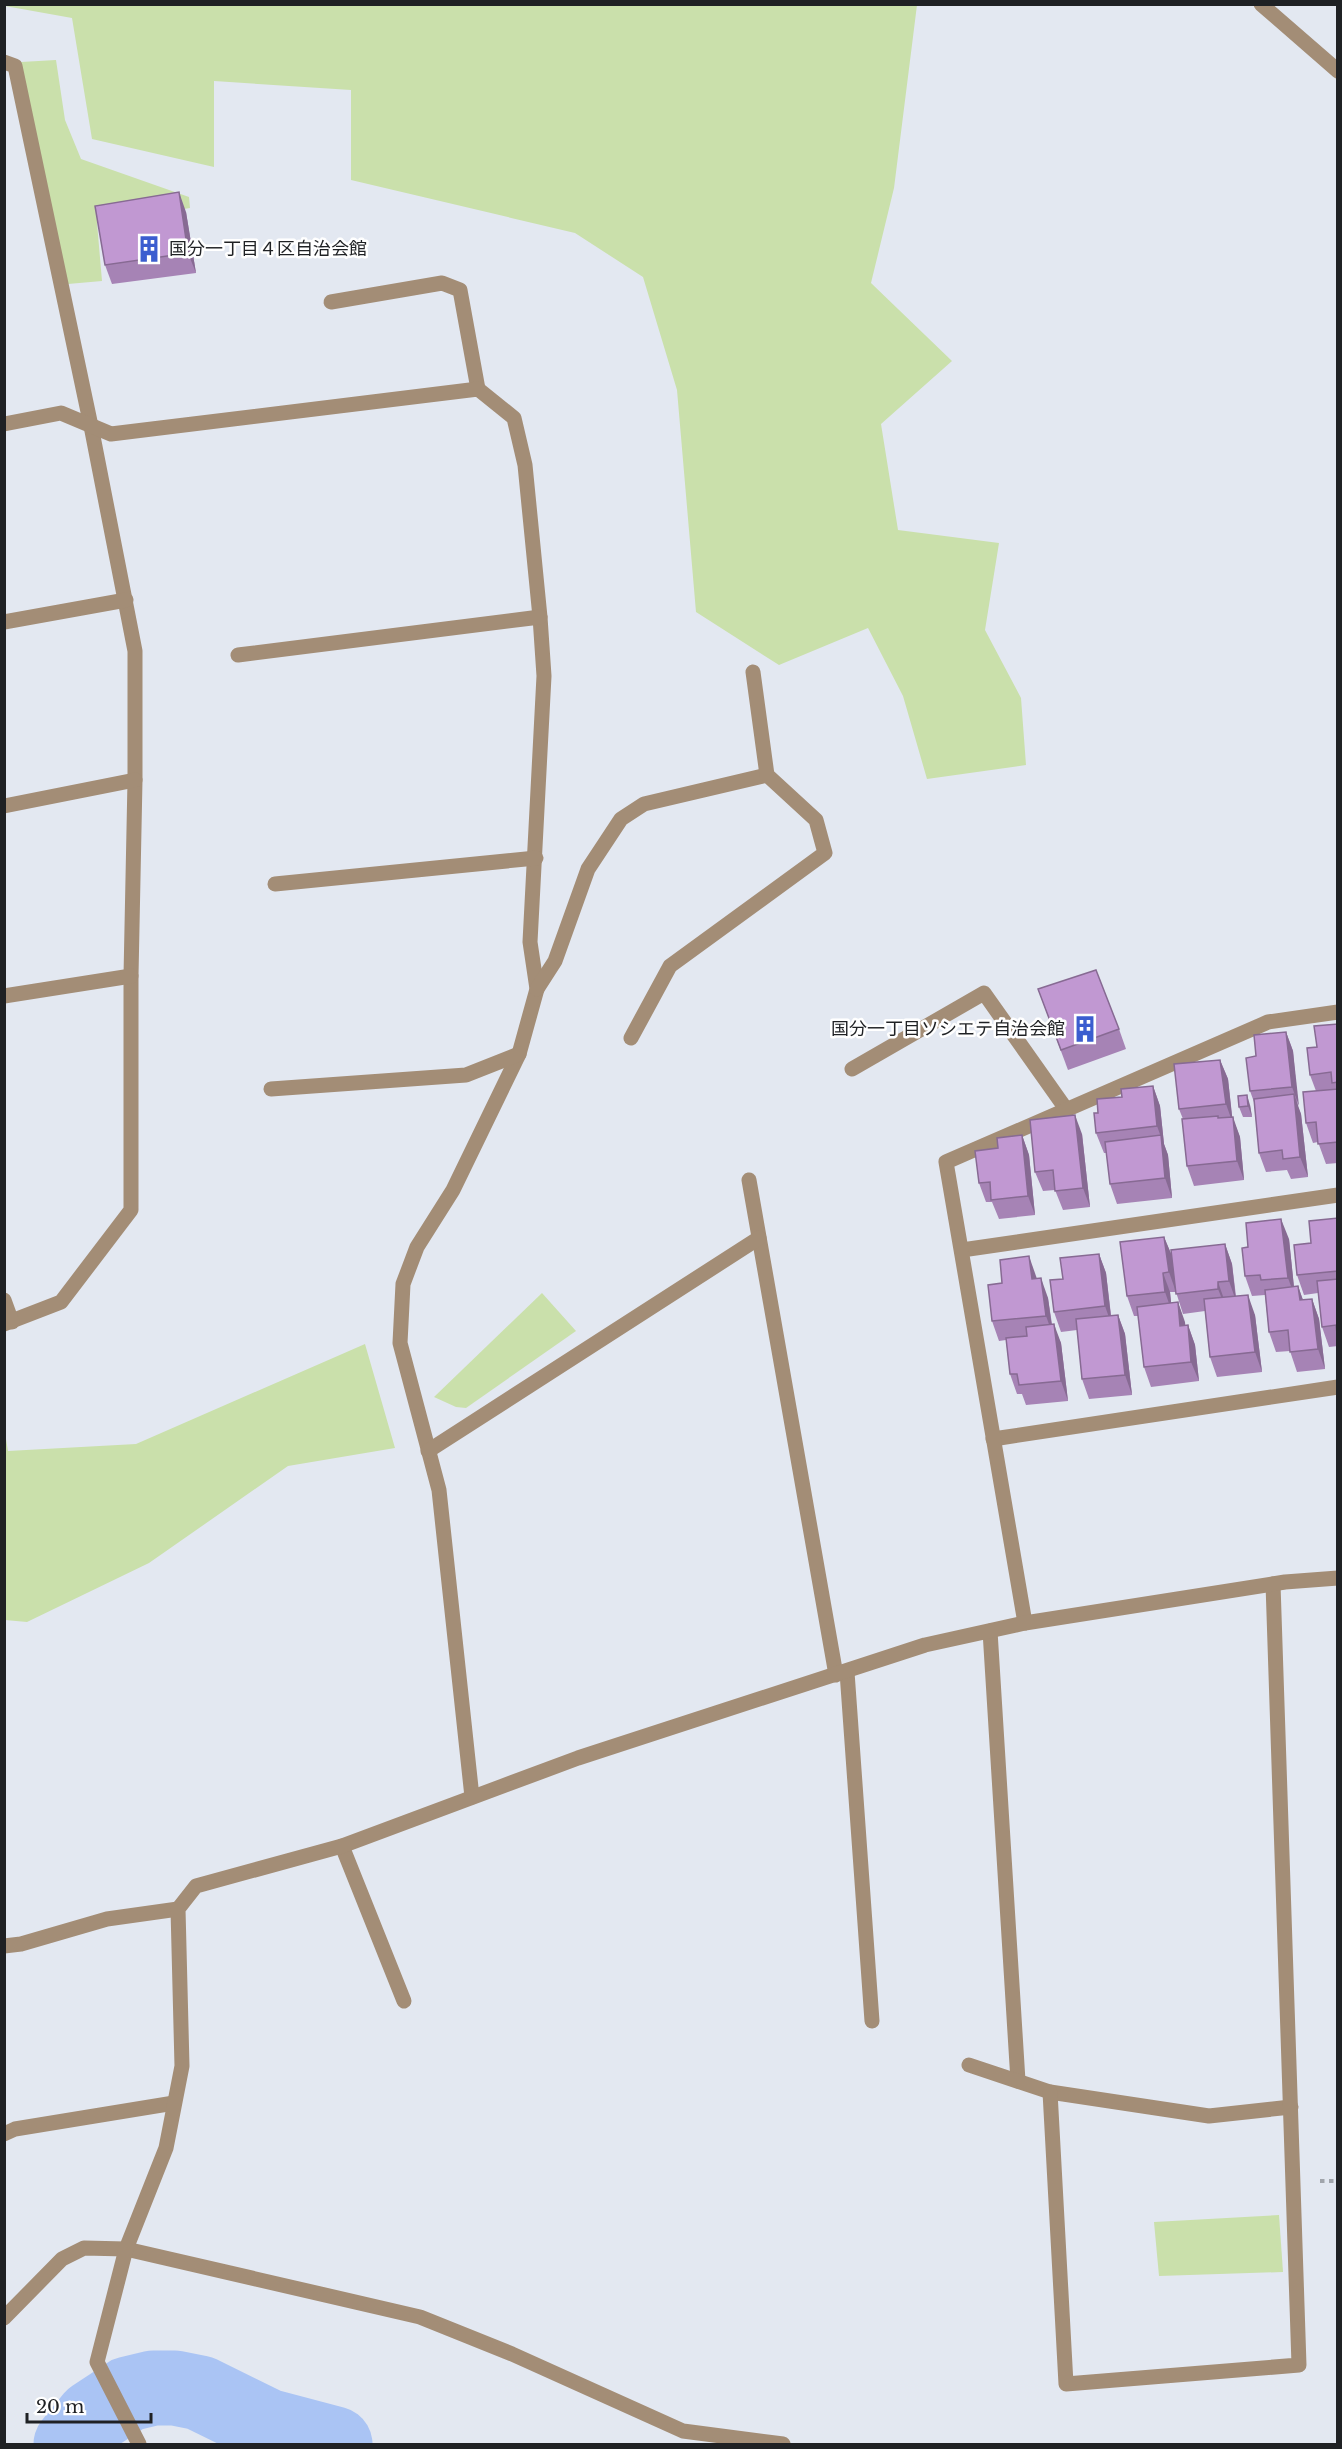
<svg xmlns="http://www.w3.org/2000/svg" width="1342" height="2449" font-family="'Libre Baskerville','Noto Sans JP',serif">
<style>
.green{fill:#cae0ab}
.lines{fill:none;stroke-linecap:round;stroke-linejoin:round}
.river{stroke:#aac4f4;stroke-width:75}
.path{stroke:#a1a5ac;stroke-width:4;stroke-dasharray:4.5 4.5;stroke-linecap:butt}
.minor{stroke:#a38d76;stroke-width:15}
.wall{fill:#a683b5}
.shaded-wall{fill:#876a93}
.building{fill:#c198d2;stroke:#876a93;stroke-width:1.5}
.labels{text-anchor:middle;dominant-baseline:central;stroke-width:5;stroke-linejoin:round;paint-order:stroke}
.poi-label{font-size:18px;fill:#1f2124;stroke:#fff;text-anchor:start}
</style>
<rect width="100%" height="100%" fill="#e3e8f1"/>
<g class="green">
<polygon points="4,5 917,5 894,188 871,283 952,361 881,424 898,530 999,543 985,630 1021,698 1026,765 927,779 903,696 868,628 779,665 696,612 677,390 643,277 575,233 351,180 351,90 214,81 214,167 92,139 72,18 5,6"/>
<polygon points="56,60 65,120 81,159 189,197 190,208 97,223 102,281 68,284 21,62"/>
<polygon points="542,1293 576,1331 466,1408 456,1407 434,1397"/>
<polygon points="365,1344 395,1448 288,1466 149,1563 27,1622 5,1620 5,1433 8,1451 136,1444"/>
<polygon points="1279,2215 1283,2272 1159,2276 1154,2222"/>
</g>
<g class="lines">
<polyline class="river" points="71,2444 93,2417 128,2394 153,2388 175,2388 200,2393 267,2426 335,2444"/>
<polyline class="path" points="1320,2181 1338,2181"/>
<g class="minor">
<polyline points="1261,4 1338,71"/>
<polyline points="4,62 15,66 91,426 135,651 135,780 131,976 131,1210 61,1302 4,1324"/>
<polyline points="331,302 442,283 460,290 478,389"/>
<polyline points="4,424 61,413 111,434 478,389 514,418 525,465 540,617 544,676 530,942 537,989 519,1054 453,1190 417,1247 403,1284 400,1343 439,1490 472,1797"/>
<polyline points="4,622 126,600"/>
<polyline points="238,655 540,617"/>
<polyline points="4,806 135,780"/>
<polyline points="275,884 536,858"/>
<polyline points="537,989 555,961 588,869 621,819 644,804 767,775"/>
<polyline points="4,996 131,976"/>
<polyline points="631,1038 670,966 825,853 816,820 767,775 753,672"/>
<polyline points="852,1069 984,993 1066,1109"/>
<polyline points="271,1089 466,1075 519,1054"/>
<polyline points="749,1180 836,1675"/>
<polyline points="962,1250 1338,1195"/>
<polyline points="4,1300 12,1322"/>
<polyline points="993,1439 1338,1387"/>
<polyline points="428,1451 759,1238"/>
<polyline points="1025,1623 946,1162 1268,1022 1338,1012"/>
<polyline points="990,1631 1018,2081"/>
<polyline points="847,1672 872,2021"/>
<polyline points="342,1846 404,2001"/>
<polyline points="4,1946 21,1944 107,1919 178,1909"/>
<polyline points="969,2065 1050,2092 1209,2116 1291,2107"/>
<polyline points="1050,2092 1066,2384 1299,2365 1273,1584"/>
<polyline points="4,2134 15,2129 174,2103"/>
<polyline points="4,2318 62,2259 84,2248 126,2249 420,2317 512,2354 683,2431 783,2444"/>
<polyline points="139,2444 97,2362 126,2249 166,2148 182,2066 178,1909 196,1886 342,1846 578,1758 925,1645 1025,1623 1285,1582 1338,1578"/>
</g>
</g>
<g class="wall">
<polygon points="186,212 196,273 112,284 105,265"/>
<polygon points="1038,989 1119,1029 1126,1049 1068,1070"/>
<polygon points="1338,1024 1338,1163 1326,1164 1318,1142 1313,1143 1306,1123 1316,1091 1310,1075 1317,1047"/>
<polygon points="1286,1032 1293,1051 1298,1107 1301,1114 1308,1177 1291,1179 1287,1170 1266,1172 1259,1153 1254,1102 1250,1091"/>
<polygon points="1220,1060 1228,1079 1232,1117 1240,1137 1244,1180 1194,1186 1187,1166 1183,1119 1179,1109"/>
<polygon points="1153,1086 1160,1106 1164,1144 1168,1155 1172,1198 1117,1204 1110,1184 1107,1153 1104,1153 1096,1133 1122,1097"/>
<polygon points="1250,1105 1252,1117 1243,1117 1239,1107"/>
<polygon points="1082,1134 1090,1207 1063,1210 1055,1190 1043,1191 1035,1172"/>
<polygon points="1022,1135 1029,1155 1035,1215 999,1219 992,1202 986,1202 979,1183 998,1148"/>
<polygon points="1338,1218 1338,1346 1329,1347 1322,1327 1318,1293 1304,1295 1297,1275 1311,1243"/>
<polygon points="1164,1237 1172,1256 1225,1244 1232,1264 1236,1296 1255,1315 1262,1372 1217,1377 1210,1357 1205,1311 1183,1314 1176,1292 1170,1292 1171,1303 1178,1302 1185,1325 1188,1325 1195,1345 1199,1381 1151,1387 1144,1367 1138,1316 1134,1316 1127,1296"/>
<polygon points="1289,1239 1294,1287 1298,1286 1303,1300 1312,1299 1319,1319 1325,1369 1297,1372 1290,1351 1276,1352 1269,1332 1265,1295 1252,1296 1245,1276 1248,1247"/>
<polygon points="1099,1254 1106,1273 1111,1315 1118,1315 1125,1334 1132,1395 1089,1399 1082,1379 1077,1330 1061,1332 1054,1312 1063,1279"/>
<polygon points="1036,1276 1037,1279 1048,1298 1052,1324 1061,1343 1068,1401 1026,1405 1022,1394 1017,1394 1010,1374 1006,1340 999,1341 992,1321 1002,1283"/>
</g>
<g class="shaded-wall">
<polygon points="179,192 186,212 196,273 188,253"/>
<polygon points="1286,1032 1293,1051 1299,1106 1292,1087"/>
<polygon points="1220,1060 1228,1079 1233,1124 1226,1104"/>
<polygon points="1153,1086 1160,1106 1164,1144 1168,1155 1172,1198 1165,1178 1161,1137 1157,1126"/>
<polygon points="1294,1094 1301,1114 1308,1177 1300,1157"/>
<polygon points="1247,1095 1250,1105 1252,1117 1248,1106"/>
<polygon points="1075,1115 1082,1134 1090,1207 1083,1188"/>
<polygon points="1233,1117 1240,1137 1244,1180 1237,1161"/>
<polygon points="1022,1135 1029,1155 1035,1215 1028,1196"/>
<polygon points="1281,1219 1289,1239 1295,1297 1288,1278"/>
<polygon points="1164,1237 1172,1256 1176,1292 1169,1272"/>
<polygon points="1225,1244 1232,1264 1236,1301 1229,1281"/>
<polygon points="1099,1254 1106,1273 1112,1326 1105,1306"/>
<polygon points="1029,1256 1036,1276 1039,1299 1032,1279"/>
<polygon points="1163,1273 1170,1292 1172,1312 1165,1292"/>
<polygon points="1041,1278 1048,1298 1053,1335 1046,1316"/>
<polygon points="1218,1282 1225,1302 1226,1309 1218,1289"/>
<polygon points="1298,1286 1305,1306 1300,1300"/>
<polygon points="1248,1295 1255,1315 1262,1372 1255,1352"/>
<polygon points="1312,1299 1319,1319 1325,1369 1318,1349"/>
<polygon points="1178,1302 1185,1322 1187,1346 1180,1326"/>
<polygon points="1118,1315 1125,1334 1132,1395 1125,1375"/>
<polygon points="1054,1324 1061,1343 1068,1401 1061,1381"/>
<polygon points="1188,1325 1195,1345 1199,1381 1191,1362"/>
</g>
<g class="building">
<polygon points="179,192 188,253 105,265 95,206"/>
<polygon points="1096,970 1119,1029 1061,1050 1038,989"/>
<polygon points="1338,1024 1338,1082 1332,1083 1331,1072 1310,1075 1307,1048 1317,1047 1314,1026"/>
<polygon points="1286,1032 1292,1087 1250,1091 1246,1058 1256,1056 1254,1035"/>
<polygon points="1220,1060 1226,1104 1179,1109 1174,1064"/>
<polygon points="1153,1086 1157,1126 1096,1133 1094,1113 1098,1113 1097,1099 1122,1097 1121,1089"/>
<polygon points="1338,1089 1338,1142 1318,1144 1316,1122 1306,1123 1303,1092"/>
<polygon points="1294,1094 1300,1157 1283,1159 1282,1150 1259,1153 1254,1099"/>
<polygon points="1247,1095 1248,1106 1239,1107 1238,1096"/>
<polygon points="1075,1115 1083,1188 1055,1191 1053,1170 1035,1172 1030,1120"/>
<polygon points="1218,1116 1218,1118 1233,1117 1237,1161 1187,1166 1182,1119"/>
<polygon points="1022,1135 1028,1196 991,1200 990,1182 979,1183 975,1151 998,1148 997,1138"/>
<polygon points="1161,1135 1165,1178 1110,1184 1105,1142"/>
<polygon points="1338,1218 1338,1271 1297,1275 1294,1245 1311,1243 1309,1221"/>
<polygon points="1281,1219 1288,1278 1261,1280 1260,1275 1245,1276 1242,1248 1248,1247 1246,1223"/>
<polygon points="1164,1237 1169,1272 1163,1273 1165,1292 1127,1296 1120,1242"/>
<polygon points="1225,1244 1229,1281 1218,1282 1218,1289 1176,1294 1171,1250"/>
<polygon points="1099,1254 1105,1306 1054,1312 1050,1280 1063,1279 1060,1258"/>
<polygon points="1029,1256 1032,1279 1041,1278 1046,1316 992,1321 988,1285 1002,1283 1000,1260"/>
<polygon points="1338,1279 1338,1334 1337,1334 1336,1325 1322,1327 1317,1281"/>
<polygon points="1298,1286 1300,1300 1312,1299 1318,1349 1290,1352 1288,1330 1269,1332 1265,1290"/>
<polygon points="1248,1295 1255,1352 1210,1357 1204,1299"/>
<polygon points="1178,1302 1180,1326 1188,1325 1191,1362 1144,1367 1137,1307"/>
<polygon points="1118,1315 1125,1375 1082,1379 1076,1319"/>
<polygon points="1054,1324 1061,1381 1019,1385 1017,1374 1010,1374 1006,1338 1027,1336 1026,1327"/>
</g>
<defs>
<symbol id="building-bare" viewBox="-9 -9 18 18"><path d="M-4-6H4V6H1V3H-1V6H-4ZM-2.5-4.3h1.7v1.8h-1.7ZM.8-4.3h1.7v1.8H.8ZM-2.5-1h1.7V.8h-1.7ZM.8-1h1.7V.8H.8Z" fill="#3b5dcf" stroke="#fff" stroke-width="2.5" paint-order="stroke"/></symbol>
</defs>
<g fill-rule="evenodd">
<use href="#building-bare" x="130" y="230" width="38" height="38"/>
<use href="#building-bare" x="1066" y="1010" width="38" height="38"/>
</g>
<g class="labels">
<g class="poi-label">
<text x="169" y="249">国分一丁目４区自治会館</text>
<text x="1065" y="1029" text-anchor="end">国分一丁目ソシエテ自治会館</text>
</g>
</g>
<rect width="1342" height="2449" fill="none" stroke="#1f2124" stroke-width="12"/>
<path d="M27 2413v9h124v-9" fill="none" stroke="#1f2124" stroke-width="3"/>
<text x="36" y="2413" font-size="18" fill="#1f2124" stroke="#ffffff" stroke-width="4.5" paint-order="stroke">20 m</text>
</svg>
